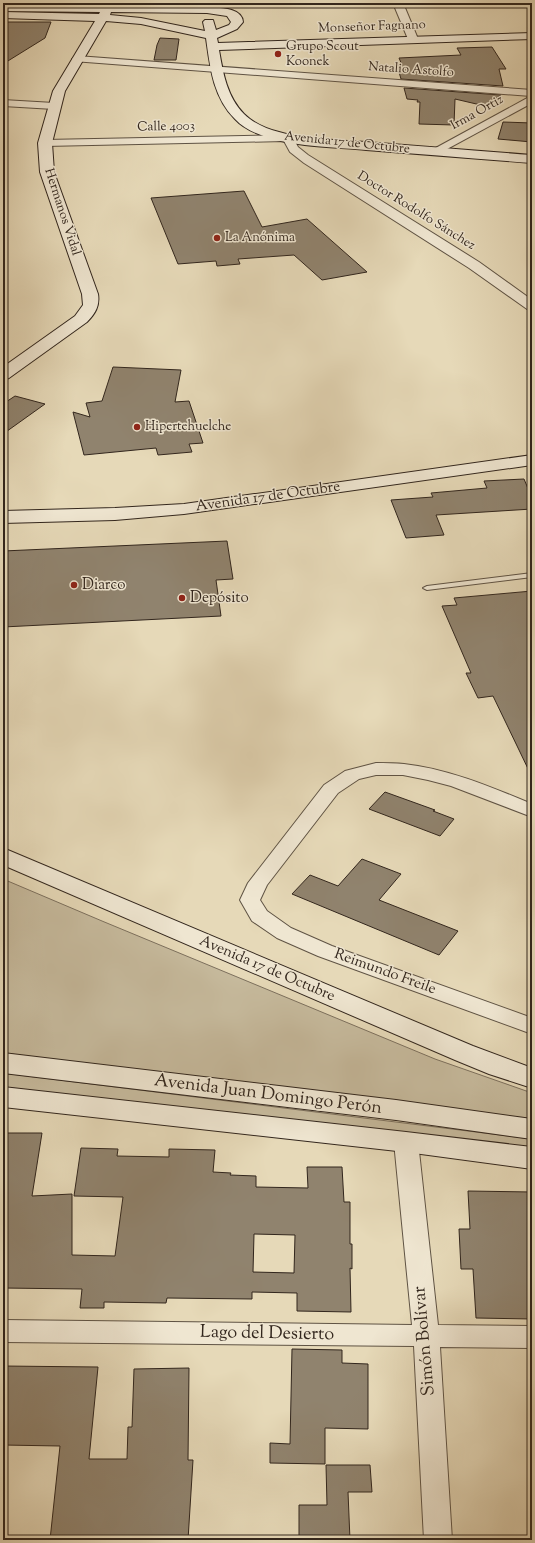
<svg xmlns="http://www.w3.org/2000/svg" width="535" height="1543" font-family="'Sorts Mill Goudy',serif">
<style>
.green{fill:#c7bb9e;stroke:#7c705e}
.building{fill:#90836e;stroke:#32261d;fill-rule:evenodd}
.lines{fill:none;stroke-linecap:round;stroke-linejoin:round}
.lane-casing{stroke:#5f5344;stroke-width:2}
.street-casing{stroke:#5f5344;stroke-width:2}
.secondary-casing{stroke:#32261d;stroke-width:2}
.lane{fill:#efe6d1;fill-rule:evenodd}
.street{fill:#efe6d1;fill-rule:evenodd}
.secondary{fill:#efe6d1;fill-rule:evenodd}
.poi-dot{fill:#8f2418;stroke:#efe6d1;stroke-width:1.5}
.labels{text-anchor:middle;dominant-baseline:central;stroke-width:3;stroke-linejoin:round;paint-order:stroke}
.far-street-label{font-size:13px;fill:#32261d;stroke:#efe6d1}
.far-poi-label{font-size:13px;fill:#32261d;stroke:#efe6d1;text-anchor:start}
.street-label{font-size:15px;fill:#32261d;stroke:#efe6d1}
.poi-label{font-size:15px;fill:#32261d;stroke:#efe6d1;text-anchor:start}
.near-street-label{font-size:18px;fill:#32261d;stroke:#efe6d1}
</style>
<rect width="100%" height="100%" fill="#e6d9b8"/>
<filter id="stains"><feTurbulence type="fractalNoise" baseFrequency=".005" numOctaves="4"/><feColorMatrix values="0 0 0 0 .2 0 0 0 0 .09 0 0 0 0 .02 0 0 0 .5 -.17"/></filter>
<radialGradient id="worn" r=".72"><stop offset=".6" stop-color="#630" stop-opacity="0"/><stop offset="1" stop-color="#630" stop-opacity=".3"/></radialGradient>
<g class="green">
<polygon points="3,879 102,921 435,1059 532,1093 532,1119 3,1053"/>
<polygon points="3,1073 532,1139 532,1148 227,1114 3,1087"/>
</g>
<g class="building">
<polygon points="3,22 51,22 45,38 3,64"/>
<polygon points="160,38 179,39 176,60 154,60 157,45"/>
<polygon points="492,47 506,69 499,69 503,86 401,79 397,65 402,65 399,58 461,55 457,48"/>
<polygon points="404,88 501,95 485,106 455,99 454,125 419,124 420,102 417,102 418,100 407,99"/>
<polygon points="503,122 532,123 532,142 498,139"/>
<polygon points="244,191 262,227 307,219 367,272 322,280 294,255 238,259 240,264 217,266 216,261 178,264 151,198"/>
<polygon points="113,367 181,370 175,402 189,401 203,443 189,444 192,452 158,455 156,448 84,455 73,412 90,417 86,403 102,401"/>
<polygon points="15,396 45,404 3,434 3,404"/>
<polygon points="524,479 532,498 532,509 436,515 444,535 406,538 391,500 433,497 431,493 487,488 484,481"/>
<polygon points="227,541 233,579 216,580 221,616 3,627 3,551"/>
<polygon points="532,591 532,777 493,696 478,698 466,673 471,673 442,606 457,605 454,598"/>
<polygon points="385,792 435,810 433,811 454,819 440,836 369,809"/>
<polygon points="362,859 401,874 379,900 458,931 439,955 292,894 310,875 338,886"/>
<path d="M3 1133H42L32 1196 72 1194V1255L115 1256 123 1197 74 1196 81 1148 118 1149 117 1156 169 1157V1149L215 1150 213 1172 231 1173 230 1175 256 1176V1187L308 1188 307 1167H342L344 1202H350V1244H352V1269L350 1268 351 1312 297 1311V1293L252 1292V1299L167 1298 166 1303 104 1302V1308H80L82 1289 3 1288ZM254 1234 295 1235 294 1273 253 1272Z"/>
<polygon points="468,1191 532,1192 532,1319 476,1318 473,1269 461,1269 459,1229 470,1229"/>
<polygon points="292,1349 342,1350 342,1363 368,1364 368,1429 325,1428 325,1464 270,1463 270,1443 290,1444"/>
<polygon points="3,1366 98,1367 89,1459 127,1459 128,1427 132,1427 134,1369 189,1368 188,1460 193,1460 188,1540 50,1540 60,1446 3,1445"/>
<polygon points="326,1465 370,1465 372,1492 348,1492 350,1540 299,1540 299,1505 327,1505"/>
</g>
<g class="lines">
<defs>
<polygon id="lane" points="532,573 532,577 427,590 423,588 427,586"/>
<g id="street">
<polygon points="106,3 116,3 110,12 104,12 102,10"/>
<polygon points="393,3 403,3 418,39 417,41 409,41 408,39"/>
<polygon points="77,56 532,90 532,103 436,155 432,154 430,152 432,150 531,96 73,61 72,59"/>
<polygon points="3,100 54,103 59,106 54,109 3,106"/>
<polygon points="288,135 292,136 298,147 308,155 479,262 532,300 532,310 527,309 469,268 304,163 290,152 284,141 45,146 41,145 39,143 41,141 45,140"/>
<path d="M376 763C385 763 395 763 404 764 449 769 491 787 532 804V817L451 786 428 780 403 775H376L359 779 338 793 267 885 260 900 267 911 291 928 332 946 532 1018V1034L318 956 277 938 252 921 240 900 248 883 324 785 345 771Z"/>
<polygon points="406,1133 414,1136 418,1142 438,1325 532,1326 532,1348 440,1347 452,1540 424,1540 414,1346 3,1342 3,1320 412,1325 394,1142 398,1136"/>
</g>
<g id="secondary">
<path d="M3 5 207 7C218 8 242 7 243 22L237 29 217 38 218 43 532 33V39L219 50C223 73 227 97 244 114 253 123 267 129 279 132 306 140 338 140 366 142 421 146 477 151 532 155V163C477 159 421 154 366 150 334 147 300 147 269 138 257 134 244 129 235 119 213 97 210 67 206 38L141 24 106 21 65 91 52 143 54 172 98 294C100 306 95 314 87 322L9 378 3 380V367L75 316 83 305 82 294 40 172 38 143 53 91 95 21 3 18V12L99 14 100 12 3 11ZM111 12 207 13 227 16 231 22 229 25 216 30 213 20H205L203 22 205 31 141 18 110 15Z"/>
<polygon points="532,455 532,465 184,514 115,520 3,523 3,511 115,508 184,504"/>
<polygon points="3,848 473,1046 532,1068 532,1088 489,1074 455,1060 3,865"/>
<polygon points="3,1053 396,1100 532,1119 532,1139 396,1120 3,1073"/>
<polygon points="3,1087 406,1132 532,1147 532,1169 406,1152 3,1107"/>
</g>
</defs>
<use href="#lane" class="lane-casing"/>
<use href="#street" class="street-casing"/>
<use href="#secondary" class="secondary-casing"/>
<use href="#lane" class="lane"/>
<use href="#street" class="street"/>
<use href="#secondary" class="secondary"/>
</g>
<g class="poi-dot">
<circle cx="278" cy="54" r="4"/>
<circle cx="217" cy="238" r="4"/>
<circle cx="137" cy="427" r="4"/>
<circle cx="74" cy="585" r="4"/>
<circle cx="182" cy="598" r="4"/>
</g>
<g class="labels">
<g class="far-street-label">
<text transform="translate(372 27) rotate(-2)">Monseñor Fagnano</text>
<text transform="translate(411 70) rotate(4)">Natalio Astolfo</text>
<text transform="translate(477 113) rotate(-29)">Irma Ortiz</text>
<text transform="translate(166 127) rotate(-1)">Calle 4003</text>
<text transform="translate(347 143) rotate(6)">Avenida 17 de Octubre</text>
<text transform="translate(416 211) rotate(32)">Doctor Rodolfo Sánchez</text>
<text transform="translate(62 212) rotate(72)">Hermanos Vidal</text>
</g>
<g class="far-poi-label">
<text x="286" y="47">Grupo Scout<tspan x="286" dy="15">Koonek</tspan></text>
<text x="225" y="238">La Anónima</text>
<text x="145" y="427">Hipertehuelche</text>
</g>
<g class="street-label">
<text transform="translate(268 497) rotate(-8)">Avenida 17 de Octubre</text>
<text transform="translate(267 969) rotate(23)">Avenida 17 de Octubre</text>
<text transform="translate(385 972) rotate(20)">Reimundo Freile</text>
</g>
<g class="poi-label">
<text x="82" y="585">Diarco</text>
<text x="190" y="598">Depósito</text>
</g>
<g class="near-street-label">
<text transform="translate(268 1095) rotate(7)">Avenida Juan Domingo Perón</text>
<text transform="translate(267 1334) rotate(1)">Lago del Desierto</text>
<text transform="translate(425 1341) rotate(-95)">Simón Bolívar</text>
</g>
</g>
<rect width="535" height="1543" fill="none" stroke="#e6d9b8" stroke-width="16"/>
<rect x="4" y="4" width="527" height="1535" fill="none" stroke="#32261d" stroke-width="2"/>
<rect x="8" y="8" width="519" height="1527" fill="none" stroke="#32261d"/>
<rect width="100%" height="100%" filter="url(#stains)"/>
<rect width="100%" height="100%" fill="url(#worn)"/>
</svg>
